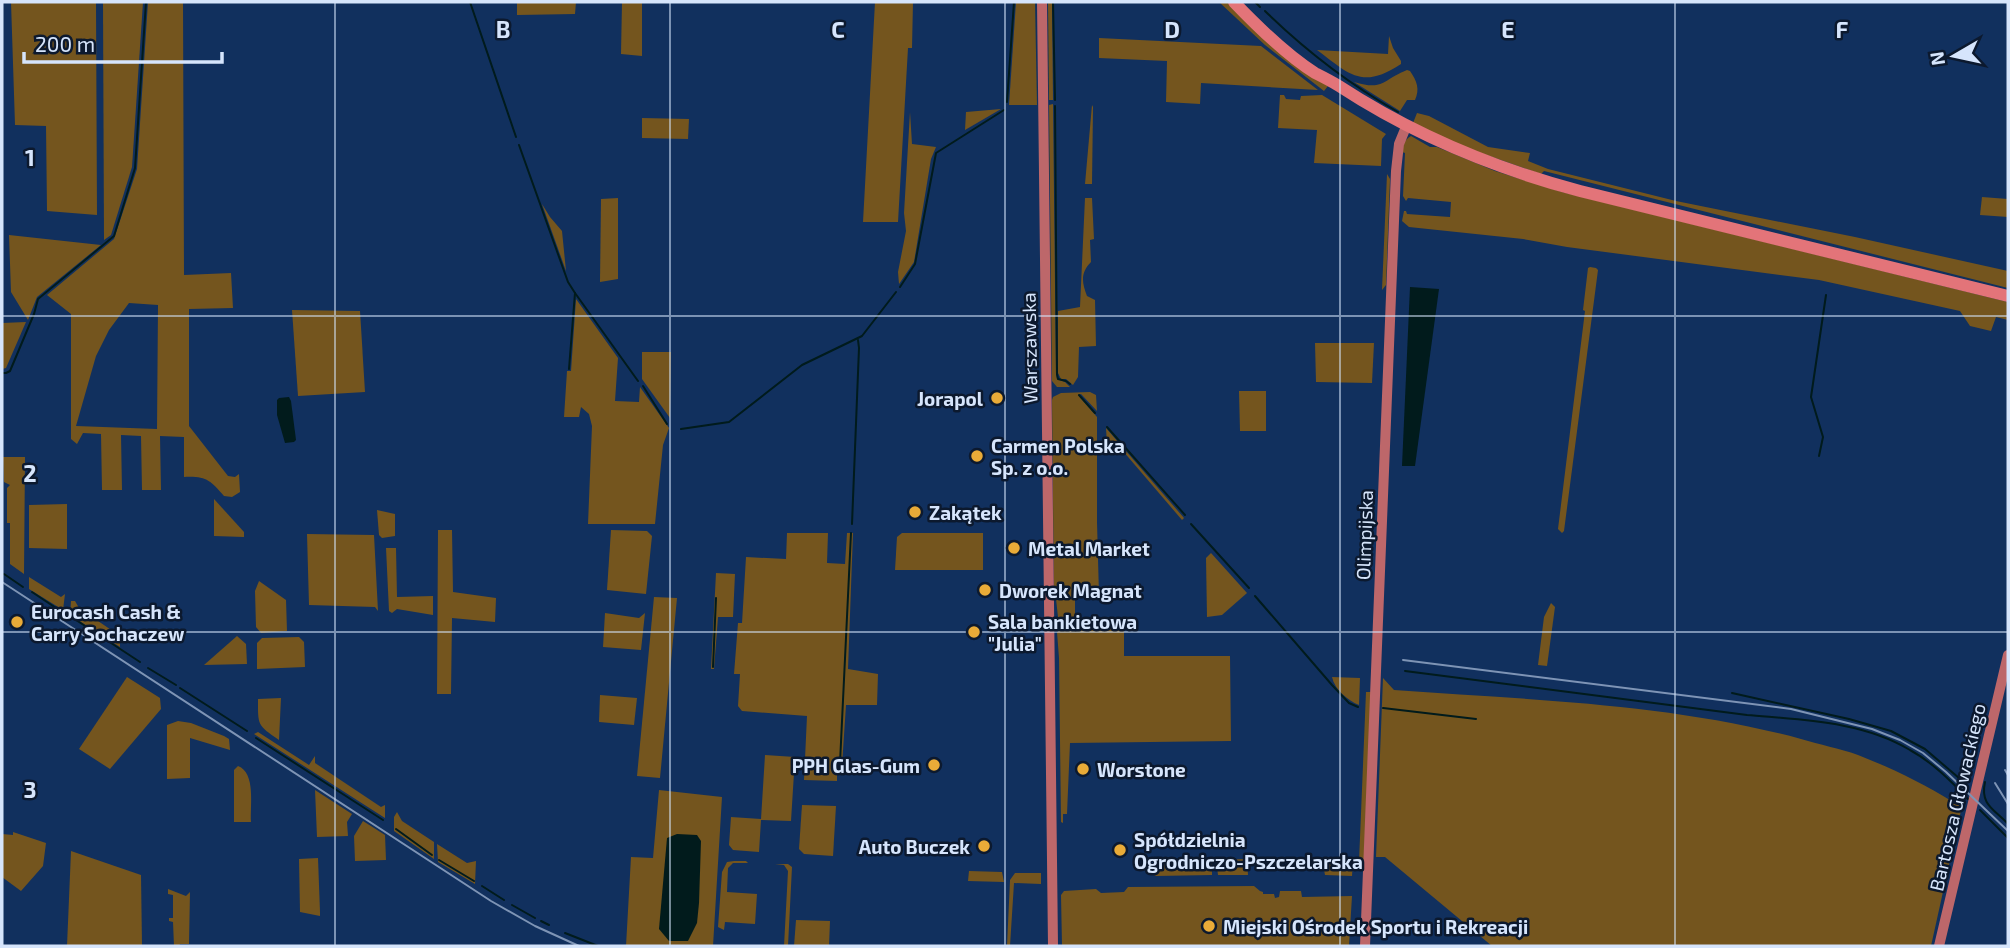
<svg xmlns="http://www.w3.org/2000/svg" width="2010" height="948" font-family="'Exo 2',sans-serif">
<style>
.green{fill:#74551e;fill-rule:evenodd}
.water{fill:#011b1c}
.lines{fill:none;stroke-linecap:round;stroke-linejoin:round}
.stream{stroke:#011b1c;stroke-width:2}
.secondary{stroke:#bd676a;stroke-width:10}
.primary{stroke:#e37479;stroke-width:12}
.rail{stroke:#7e94b5;stroke-width:2}
.grid{fill:none;stroke:#d6e5fc;stroke-width:2;stroke-opacity:0.55}
.poi-dot{fill:#e9ab38;stroke:#0c192e;stroke-width:2.5}
.labels{text-anchor:middle;dominant-baseline:central;stroke-width:5;stroke-linejoin:round;paint-order:stroke}
.street-label{font-size:19px;fill:#d6e5fc;stroke:#0c192e}
.poi-label{font-size:19px;font-weight:bold;fill:#d6e5fc;stroke:#0c192e;text-anchor:start}
.grid-label{font-size:23px;text-anchor:middle;font-weight:bold;fill:#d6e5fc;stroke:#0c192e;stroke-width:5;stroke-linejoin:round;paint-order:stroke}
</style>
<rect width="100%" height="100%" fill="#11305e"/>
<g class="green">
<polygon points="11,2 96,2 97,215 47,211 46,126 15,125"/>
<polygon points="103,2 143,2 132,167 111,235 104,240"/>
<path d="M148 2H183L184 275 231 273 233 308 189 309V426L228 476 235 477 239 474 240 492 232 497 224 496C210 480 206 476 184 477V437L160 436 161 490H142L141 436 121 435 122 490H102L101 434 83 433 77 444 71 439V314L47 295 114 239 137 169ZM129 303 158 305 157 429 76 426 96 356 109 330Z"/>
<polygon points="517,2 576,2 575,14 517,15"/>
<polygon points="622,2 642,2 642,56 621,54"/>
<polygon points="875,2 913,2 912,48 908,48 898,222 863,222"/>
<polygon points="1016,2 1035,2 1037,105 1009,105"/>
<polygon points="1048,2 1052,2 1053,100 1049,100"/>
<path d="M1219 2H1227C1257 33 1292 62 1328 86L1324 91 1265 45Z"/>
<path d="M1389 36 1393 48 1401 61V64C1362 90 1349 74 1317 50L1388 54Z"/>
<polygon points="1099,38 1261,46 1318,90 1201,83 1200,104 1166,102 1167,61 1099,58"/>
<path d="M1407 70 1410 71C1417 81 1420 89 1415 100H1407L1400 111 1354 82C1384 91 1382 80 1407 70Z"/>
<polygon points="1280,95 1284,95 1286,99 1300,100 1301,96 1322,95 1386,134 1382,139 1381,166 1314,163 1317,130 1278,128"/>
<polygon points="1053,104 1056,374 1057,379 1065,382 1070,387 1057,387 1052,381 1049,105"/>
<polygon points="1092,105 1093,107 1092,184 1085,184"/>
<polygon points="1001,109 965,130 966,112"/>
<polygon points="910,112 912,144 936,147 931,159 914,262 899,284 898,272 906,231 904,213"/>
<polygon points="1417,113 1429,116 1488,147 1530,153 1528,161 1548,169 1676,201 1855,237 2008,271 2008,288 1544,171 1541,174 1461,146 1413,123"/>
<polygon points="642,118 689,119 688,139 642,138"/>
<path d="M1411 136 1430 147H1437L1495 171 1562 192 2008 302V320L1996 317 1991 331 1970 326 1960 311 1819 280 1567 247 1523 239 1409 227 1402 221 1404 211H1406L1407 214 1450 217 1451 202 1408 198 1406 201 1403 196 1405 153 1402 152C1403 145 1404 140 1411 136Z"/>
<polygon points="1387,174 1390,179 1386,285 1382,290"/>
<polygon points="1982,197 2008,199 2008,217 1980,215"/>
<polygon points="618,198 618,279 600,282 601,199"/>
<path d="M1085 198H1092L1094 239 1090 240 1091 262C1080 273 1082 283 1087 296L1095 300 1096 346 1079 347 1078 377 1073 385 1066 379H1061L1058 373V311L1080 307Z"/>
<polygon points="542,204 550,217 562,231 566,271"/>
<polygon points="9,235 101,245 37,297 28,320 11,292"/>
<polygon points="1590,267 1596,268 1598,270 1564,531 1562,533 1558,529 1585,311 1583,310 1588,268"/>
<polygon points="576,299 618,358 615,401 639,402 640,387 669,428 663,445 655,524 588,524 592,426 589,414 581,407 579,417 564,417 567,371 571,371"/>
<polygon points="292,310 360,311 365,392 298,396"/>
<polygon points="26,322 6,368 2,369 2,323"/>
<polygon points="1315,343 1374,343 1372,383 1316,382"/>
<polygon points="642,352 671,352 670,418 642,379"/>
<polygon points="1239,391 1266,391 1266,431 1240,431"/>
<polygon points="1090,392 1096,395 1097,411 1081,394 1078,395 1097,417 1097,522 1099,595 1075,596 1075,618 1058,617 1056,599 1054,598 1052,400 1053,397 1061,393"/>
<polygon points="1106,428 1184,518 1182,520 1117,444 1107,445"/>
<polygon points="3,457 25,457 24,574 10,564 10,523 7,523 7,488 10,485 4,482"/>
<polygon points="214,499 244,532 244,537 214,536"/>
<polygon points="67,504 67,549 29,548 29,505"/>
<polygon points="377,510 395,514 395,536 382,538 379,535"/>
<polygon points="438,530 452,530 453,592 496,598 495,622 452,618 451,694 437,694"/>
<polygon points="611,530 647,531 652,536 646,594 607,590"/>
<polygon points="787,533 828,533 827,563 845,564 847,533 853,533 848,669 878,674 877,705 846,705 842,766 837,766 837,781 804,780 807,716 742,711 738,706 740,674 734,674 738,623 742,623 746,557 786,559"/>
<polygon points="902,533 983,533 983,570 895,570 897,537"/>
<polygon points="307,534 374,535 378,611 375,607 309,605"/>
<polygon points="386,548 396,548 397,597 433,596 433,615 397,609 392,613 389,611"/>
<polygon points="1211,553 1247,593 1222,615 1207,617 1206,558"/>
<polygon points="716,573 735,574 733,617 718,617 714,669 711,669"/>
<polygon points="29,577 61,597 65,594 63,610 29,589"/>
<polygon points="259,581 286,600 287,631 261,633 256,627 255,591"/>
<polygon points="654,597 677,598 660,778 637,776"/>
<polygon points="71,601 75,601 79,608 120,636 120,647 70,615"/>
<polygon points="1551,603 1555,607 1547,666 1538,665 1544,617"/>
<polygon points="605,613 639,618 645,613 641,650 603,647"/>
<polygon points="1124,627 1124,656 1230,656 1231,741 1070,743 1067,814 1063,814 1063,823 1061,822 1059,658 1057,632 1059,631 1071,630 1071,628"/>
<polygon points="237,636 246,644 247,664 204,665"/>
<polygon points="299,637 304,642 305,667 257,669 257,643 262,638"/>
<polygon points="127,677 160,698 161,709 110,769 79,749"/>
<path d="M1332 677 1360 678 1359 705C1347 700 1335 690 1332 677Z"/>
<path d="M1383 678 1394 690C1530 700 1668 703 1801 739 1820 745 1839 748 1858 755 1891 768 1923 783 1953 802L1964 797 1931 946H1492L1385 857H1376Z"/>
<polygon points="1366,692 1371,692 1364,863 1359,862"/>
<polygon points="600,695 637,698 634,725 599,722"/>
<path d="M281 698 279 740C257 725 258 725 258 699Z"/>
<polygon points="178,721 191,723 224,736 229,739 230,750 190,738 190,778 167,779 167,725"/>
<polygon points="258,732 309,765 315,756 315,763 381,807 385,805 385,818 254,734"/>
<polygon points="765,755 795,757 791,821 761,820 759,852 733,850 729,845 731,817 761,819"/>
<path d="M238 766C256 773 250 805 251 822H234V770Z"/>
<polygon points="315,790 352,814 347,822 348,836 317,837"/>
<polygon points="659,790 722,797 713,946 626,946 631,857 653,858"/>
<polygon points="802,805 836,806 833,856 804,854 799,849"/>
<polygon points="397,812 402,821 434,842 434,859 394,831 394,817"/>
<polygon points="363,821 385,835 386,860 355,861 354,836"/>
<polygon points="13,832 46,843 43,866 21,891 2,877 2,834 13,835"/>
<polygon points="437,844 467,863 476,861 475,884 438,862"/>
<polygon points="71,851 141,875 142,946 67,946"/>
<polygon points="318,858 320,912 320,916 300,912 299,859"/>
<polygon points="1247,859 1248,875 1218,875 1216,860"/>
<polygon points="1154,860 1212,860 1212,875 1156,876 1154,875"/>
<polygon points="734,861 746,861 748,863 733,863 728,868 727,892 757,894 755,924 725,922 724,930 718,927 722,872 727,862"/>
<polygon points="1327,861 1353,861 1352,876 1325,875 1323,864"/>
<polygon points="775,864 788,864 792,867 788,946 784,946 788,871 784,865"/>
<polygon points="969,871 1002,872 1004,882 968,881"/>
<polygon points="1015,873 1041,873 1041,884 1014,883 1010,946 1007,946 1010,880"/>
<polygon points="1254,886 1260,891 1263,892 1263,894 1274,894 1275,898 1279,897 1280,891 1301,891 1302,897 1352,896 1349,946 1062,946 1061,895 1064,891 1096,889 1101,893 1124,892 1128,887"/>
<polygon points="168,889 186,896 190,892 189,944 180,944 179,946 171,946 174,946 173,922 169,921 169,918 173,918 173,895 168,894"/>
<polygon points="796,920 830,921 829,946 794,946"/>
</g>
<g class="water">
<polygon points="1410,287 1439,289 1415,466 1402,466"/>
<polygon points="289,397 291,401 296,440 294,442 285,443 277,415 277,400 279,398"/>
<polygon points="677,834 697,835 701,841 699,903 697,923 688,941 669,941 659,929 667,838"/>
</g>
<g class="lines">
<g class="stream">
<polyline points="470,2 516,137"/>
<polyline points="1053,2 1055,100"/>
<polyline points="1255,2 1260,7"/>
<path d="M1265 11C1306 51 1349 84 1398 112"/>
<polyline points="1007,102 1014,2"/>
<polyline points="1055,106 1057,374 1058,379 1066,381 1070,384"/>
<polyline points="519,145 568,282 575,293 638,381"/>
<polyline points="900,287 915,264 936,153 1004,110"/>
<polyline points="569,369 575,293"/>
<polyline points="2,373 6,373 10,371 34,314 38,299 114,236 135,168 146,2"/>
<polyline points="643,386 667,424"/>
<polyline points="1079,395 1095,413"/>
<polyline points="1107,427 1185,515"/>
<polyline points="681,429 729,422 802,365 862,336 896,292"/>
<polyline points="1819,456 1823,437 1811,397 1826,295"/>
<polyline points="852,524 859,348 858,340"/>
<polyline points="1191,524 1249,588"/>
<polyline points="4,574 23,587"/>
<polyline points="32,592 59,610"/>
<polyline points="1255,596 1332,685 1349,703 1358,707"/>
<polyline points="73,618 140,662"/>
<polyline points="713,667 716,598"/>
<polyline points="148,668 176,685"/>
<path d="M1405 671 1747 715C1802 720 1862 721 1910 750 1932 762 1951 781 1968 799"/>
<polyline points="180,688 247,731"/>
<polyline points="1732,693 1849,719 1891,731 1925,749 1966,784"/>
<polyline points="1383,708 1476,719"/>
<polyline points="256,738 383,820"/>
<polyline points="840,763 851,533"/>
<path d="M1985 782C1980 805 1994 809 2008 824"/>
<polyline points="1980,810 2008,838"/>
<polyline points="396,829 432,855"/>
<polyline points="439,860 474,881"/>
<polyline points="482,886 504,900"/>
<polyline points="512,905 535,918"/>
<polyline points="541,921 549,925"/>
<polyline points="565,933 598,946"/>
</g>
<g class="secondary">
<polyline points="1042,2 1053,946"/>
<polyline points="1365,946 1396,171 1399,144 1406,127"/>
<polyline points="1939,946 2008,655"/>
</g>
<path class="primary" d="M1234 2C1256 25 1288 56 1315 73 1323 77 1331 81 1339 86 1414 135 1493 168 1580 191L2008 296"/>
<g class="rail">
<polyline points="2,582 491,901 535,926 579,946"/>
<polyline points="1403,660 1791,709 1872,729 1900,740 1923,753 1946,772 2008,831"/>
<polyline points="2005,770 2008,775"/>
<polyline points="1995,783 2008,804"/>
</g>
</g>
<path class="grid" d="M335 2V946M670 2V946M1005 2V946M1340 2V946M1675 2V946M2 316H2008M2 632H2008"/>
<g class="poi-dot">
<circle cx="997" cy="398" r="7"/>
<circle cx="977" cy="456" r="7"/>
<circle cx="915" cy="512" r="7"/>
<circle cx="1014" cy="548" r="7"/>
<circle cx="985" cy="590" r="7"/>
<circle cx="17" cy="622" r="7"/>
<circle cx="974" cy="632" r="7"/>
<circle cx="934" cy="765" r="7"/>
<circle cx="1083" cy="769" r="7"/>
<circle cx="984" cy="846" r="7"/>
<circle cx="1120" cy="850" r="7"/>
<circle cx="1209" cy="926" r="7"/>
</g>
<g class="labels">
<g class="street-label">
<text transform="translate(1029 348) rotate(-91)">Warszawska</text>
<text transform="translate(1364 535) rotate(-88)">Olimpijska</text>
<text transform="translate(1957 797) rotate(-77)">Bartosza Głowackiego</text>
</g>
<g class="poi-label">
<text x="983" y="398" text-anchor="end">Jorapol</text>
<text x="991" y="445">Carmen Polska<tspan x="991" dy="22">Sp. z o.o.</tspan></text>
<text x="929" y="512">Zakątek</text>
<text x="1028" y="548">Metal Market</text>
<text x="999" y="590">Dworek Magnat</text>
<text x="31" y="611">Eurocash Cash &amp;<tspan x="31" dy="22">Carry Sochaczew</tspan></text>
<text x="988" y="621">Sala bankietowa<tspan x="988" dy="22">"Julia"</tspan></text>
<text x="920" y="765" text-anchor="end">PPH Glas-Gum</text>
<text x="1097" y="769">Worstone</text>
<text x="1134" y="839">Spółdzielnia<tspan x="1134" dy="22">Ogrodniczo-Pszczelarska</tspan></text>
<text x="970" y="846" text-anchor="end">Auto Buczek</text>
<text x="1223" y="926">Miejski Ośrodek Sportu i Rekreacji</text>
</g>
</g>
<g class="grid-label">
<text x="503" y="38">B</text>
<text x="838" y="38">C</text>
<text x="1172" y="38">D</text>
<text x="1508" y="38">E</text>
<text x="1842" y="38">F</text>
<text x="30" y="166">1</text>
<text x="30" y="482">2</text>
<text x="30" y="798">3</text>
</g>
<rect width="2010" height="948" fill="none" stroke="#d6e5fc" stroke-width="7"/>
<g transform="translate(1954 56) rotate(261)" stroke="#0c192e" stroke-width="5" paint-order="stroke">
<path d="M0-5L12 26L0 18L-12 26Z" fill="#d6e5fc"/>
<text y="-10" font-size="19" font-weight="bold" text-anchor="middle" fill="#d6e5fc">N</text>
</g>
<path d="M24 52v10h198v-10" fill="none" stroke="#d6e5fc" stroke-width="3.5"/>
<text x="35" y="52" font-size="21" fill="#d6e5fc" stroke="#0c192e" stroke-width="5" paint-order="stroke">200 m</text>
</svg>
